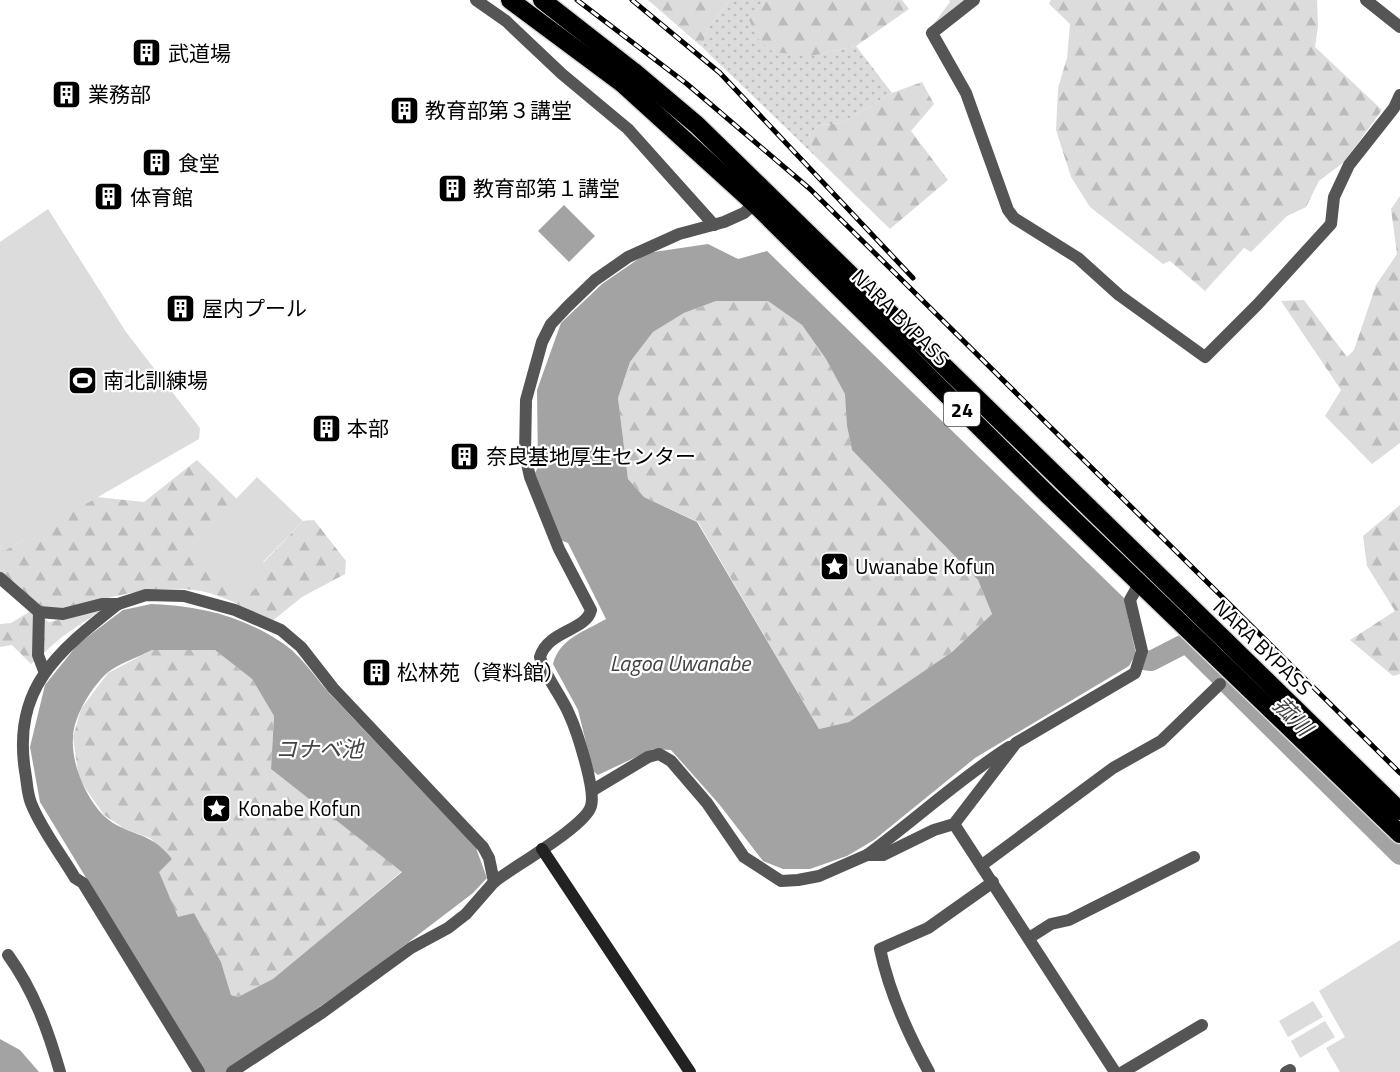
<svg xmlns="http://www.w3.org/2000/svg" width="1400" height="1072" font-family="'Titillium Web','Noto Sans JP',sans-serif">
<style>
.grass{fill:url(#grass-dots)}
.forest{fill:url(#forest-firs)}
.pitch{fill:#dcdcdc}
.water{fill:#a3a3a3;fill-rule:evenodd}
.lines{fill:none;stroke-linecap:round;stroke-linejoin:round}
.river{stroke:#a3a3a3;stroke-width:20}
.highway-casing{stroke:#dbdbdb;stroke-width:21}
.street{stroke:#555;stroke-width:12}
.secondary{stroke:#222;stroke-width:12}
.highway{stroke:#000;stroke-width:18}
.rail-casing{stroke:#000;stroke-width:5}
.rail{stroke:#fff;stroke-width:3;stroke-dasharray:9;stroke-linecap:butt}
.labels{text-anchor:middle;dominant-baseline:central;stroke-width:4.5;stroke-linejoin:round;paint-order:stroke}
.shield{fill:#fff;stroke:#4c4c4c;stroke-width:1.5}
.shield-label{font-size:20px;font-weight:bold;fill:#000}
.poi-label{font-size:21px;fill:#000;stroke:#fff;text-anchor:start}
.street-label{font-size:21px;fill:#000;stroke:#fff}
.water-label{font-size:22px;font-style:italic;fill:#444;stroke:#fff}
</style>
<defs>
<pattern id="grass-dots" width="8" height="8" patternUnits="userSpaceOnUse" patternTransform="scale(1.5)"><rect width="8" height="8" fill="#dcdcdc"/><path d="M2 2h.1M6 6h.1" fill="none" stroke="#bbb" stroke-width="1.8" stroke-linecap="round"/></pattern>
<pattern id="forest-firs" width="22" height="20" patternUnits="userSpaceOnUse" patternTransform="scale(1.5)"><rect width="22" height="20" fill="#dcdcdc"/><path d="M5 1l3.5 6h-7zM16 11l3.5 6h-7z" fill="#bbb"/></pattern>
</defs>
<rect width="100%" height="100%" fill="#fff"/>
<polygon class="grass" points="730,0 764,0 749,21 812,56 856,46 892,93 841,123 820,125 809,134 814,155 702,47 708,28"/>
<g class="forest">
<polygon points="648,0 730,0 708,28 702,47"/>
<polygon points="764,0 902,0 909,9 856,46 812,56 773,52 760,42 749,20"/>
<polygon points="949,0 970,0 932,26 950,2"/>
<polygon points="1051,0 1317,0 1318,26 1315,47 1382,110 1344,162 1319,181 1306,207 1287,216 1251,252 1244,248 1205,291 1170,261 1163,264 1090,207 1071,177 1056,130 1058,88 1067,58 1070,24 1049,4"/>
<polygon points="922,82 934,104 911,131 948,180 890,229 814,155 809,134 820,125 841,123 892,93"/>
<polygon points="1400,196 1400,443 1372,464 1325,416 1341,390 1281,301 1304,300 1347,357 1354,350 1376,285 1397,254 1391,209"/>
<polygon points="716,301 768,301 802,325 826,359 846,394 847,426 852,450 978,580 992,614 952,652 849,722 819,729 698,522 644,497 628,479 618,398 630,362 653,332 684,313"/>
<path d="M197 460 237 499 192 545 272 571 263 563 303 521 314 520 346 561 345 574 302 597 271 622C248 609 221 593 194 590 147 584 98 601 53 612L42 607 0 572V545L4 551 97 497 144 502Z"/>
<polygon points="1400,505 1400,674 1393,676 1350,640 1395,611 1367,566 1363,536"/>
<polygon points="23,605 49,622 100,611 63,636 31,664 12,645 0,647 0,624 11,623 29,612"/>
<polygon points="152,650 215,650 252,679 274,716 271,769 402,871 273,980 238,997 231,995 221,962 194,913 178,918 158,872 172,859 150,838 125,829 104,815 79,779 73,737 81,709 108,673"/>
</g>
<g class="pitch">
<polygon points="48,209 126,332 200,428 199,439 4,551 0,545 0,242"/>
<polygon points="257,477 303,521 263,562 272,571 247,597 192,545"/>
<polygon points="1400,940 1400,1072 1340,1072 1326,1048 1345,1037 1319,991"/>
<polygon points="1313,1001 1323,1017 1288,1037 1279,1021"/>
<polygon points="1325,1021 1335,1037 1300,1058 1291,1041"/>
</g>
<g class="water">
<polygon points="564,205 595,236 569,262 538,231"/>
<path d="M708 244 738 259 767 251 1124 598 1136 654 1129 666 975 758 874 840 847 856 810 869H783L763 861 719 804 671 750 653 749 598 775 593 771 578 710 553 664C560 638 584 632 606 619L568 543 560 540 534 475 538 467 537 390 561 323 602 284 647 253ZM716 301H768L802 325 826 359 845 394 847 426 852 450 978 580 992 614 952 652 849 722 819 729 697 522 644 497 628 479 618 398 630 362 653 332 684 313Z"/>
<path d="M151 604C199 606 240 615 281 642 303 656 316 680 334 698 381 748 429 798 476 848L487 878 473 893 368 973 226 1072H204L40 802 30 747 45 685 78 644 123 610ZM152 650H215L252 679 274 716 271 769 402 872 273 979 238 997 231 995 221 962 194 913 178 917 159 872 172 859C149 829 127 837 104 816 85 797 71 763 73 737 74 715 92 687 107 673 119 663 139 657 152 650Z"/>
<polygon points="0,1039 20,1050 39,1072 0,1072"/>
</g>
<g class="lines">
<polyline class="river" points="1144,660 1151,661 1186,643 1400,855"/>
<defs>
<g id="highway">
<polyline points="510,0 623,84 755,204 1048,495 1400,834"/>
<polyline points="542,0 633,71 697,125 1400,811"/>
</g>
</defs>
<use href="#highway" class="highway-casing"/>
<g class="street">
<polyline points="476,0 506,21 562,74 628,129 714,225"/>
<polyline points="974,0 932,33 966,93 1008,210 1014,218 1078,258 1119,295 1205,357 1258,304 1331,224 1334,197 1349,165 1394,108 1400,95"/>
<polyline points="1366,0 1400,27"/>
<path d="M0 578 39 612 63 614 102 604H118L146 595 184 596 235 610 281 630 301 647 333 688 483 847 489 858 494 882C513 867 586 826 591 806 596 790 577 731 569 714 561 695 545 677 540 657 548 630 586 631 591 610L559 549 530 477 525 455 526 400 542 342 551 324 568 306 595 280 628 257 679 234 724 222 744 213 760 199"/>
<path d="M118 604C59 651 12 687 25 771 27 781 27 793 31 803 41 829 61 854 75 878L83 883 199 1072"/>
<polyline points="39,612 38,655 44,671"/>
<polyline points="593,790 648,757 659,754 671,761 707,803 744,857 781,881 798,880 819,876 867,855 883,855 934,830 954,824 1016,743 1135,673 1142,651 1130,600 1140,582"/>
<polyline points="954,824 1115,1072"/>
<path d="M867 855C915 820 959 779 1009 747"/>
<polyline points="982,865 1113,768 1161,741 1220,684"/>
<polyline points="1029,938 1051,924 1069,920 1194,857"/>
<path d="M8 955C34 991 48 1030 60 1072"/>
<polyline points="232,1072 323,1012 411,948 448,928 466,914 494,882"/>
<path d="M929 1072C908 1034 889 992 880 949L928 928 993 882"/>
<polyline points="1123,1072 1202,1025"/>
<polyline points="1286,1072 1290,1070"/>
</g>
<polyline class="secondary" points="542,849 690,1072"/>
<use href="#highway" class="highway"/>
<defs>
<g id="rail">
<polyline points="577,0 687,84 810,189 1400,773"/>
<polyline points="632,0 720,73 913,278"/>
</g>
</defs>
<use href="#rail" class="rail-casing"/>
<use href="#rail" class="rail"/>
</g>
<defs>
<symbol id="building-square" viewBox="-11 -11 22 22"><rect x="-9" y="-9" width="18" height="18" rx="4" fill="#000" stroke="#fff"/><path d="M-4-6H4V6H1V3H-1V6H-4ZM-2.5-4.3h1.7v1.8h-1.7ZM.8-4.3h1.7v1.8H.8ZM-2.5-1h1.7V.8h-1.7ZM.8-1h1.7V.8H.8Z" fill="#fff"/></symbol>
<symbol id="stadium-square" viewBox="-11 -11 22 22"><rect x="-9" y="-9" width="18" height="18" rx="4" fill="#000" stroke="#fff"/><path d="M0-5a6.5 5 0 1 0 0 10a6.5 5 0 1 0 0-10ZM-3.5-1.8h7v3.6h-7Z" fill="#fff"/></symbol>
<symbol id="sight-square" viewBox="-11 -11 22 22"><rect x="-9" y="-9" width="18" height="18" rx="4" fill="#000" stroke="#fff"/><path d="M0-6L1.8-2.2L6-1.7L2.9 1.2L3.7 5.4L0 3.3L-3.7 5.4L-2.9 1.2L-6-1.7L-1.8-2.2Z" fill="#fff"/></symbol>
</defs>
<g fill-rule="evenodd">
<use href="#building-square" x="130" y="36" width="33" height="33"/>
<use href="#building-square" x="50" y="78" width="33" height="33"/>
<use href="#building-square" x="388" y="94" width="33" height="33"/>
<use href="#building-square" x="140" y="146" width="33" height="33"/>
<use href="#building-square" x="436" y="172" width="33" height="33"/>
<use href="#building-square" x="92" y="180" width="33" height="33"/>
<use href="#building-square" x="164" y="292" width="33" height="33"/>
<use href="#stadium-square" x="66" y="364" width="33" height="33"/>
<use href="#building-square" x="310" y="412" width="33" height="33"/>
<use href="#building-square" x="448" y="440" width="33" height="33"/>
<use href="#sight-square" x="818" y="550" width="33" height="33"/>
<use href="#building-square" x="360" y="656" width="33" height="33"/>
<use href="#sight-square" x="200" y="792" width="33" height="33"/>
</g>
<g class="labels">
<rect class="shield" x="944" y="392" width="36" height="34" rx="4.5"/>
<g class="shield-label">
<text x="962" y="409">24</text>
</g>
<g class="poi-label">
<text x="168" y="53">武道場</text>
<text x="88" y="94">業務部</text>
<text x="425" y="110">教育部第３講堂</text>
<text x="178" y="163">食堂</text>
<text x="473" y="188">教育部第１講堂</text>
<text x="130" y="197">体育館</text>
<text x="202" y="308">屋内プール</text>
<text x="103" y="380">南北訓練場</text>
<text x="347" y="428">本部</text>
<text x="486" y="456">奈良基地厚生センター</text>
<text x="855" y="566">Uwanabe Kofun</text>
<text x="397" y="672">松林苑（資料館）</text>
<text x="238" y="808">Konabe Kofun</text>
</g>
<g class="street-label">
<text transform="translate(901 317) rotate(45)">NARA BYPASS</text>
<text transform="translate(1263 647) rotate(44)">NARA BYPASS</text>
</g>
<g class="water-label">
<text x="680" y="663">Lagoa Uwanabe</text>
<text transform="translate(1293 716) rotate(45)">菰川</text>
<text x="319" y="749">コナベ池</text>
</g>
</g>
</svg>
